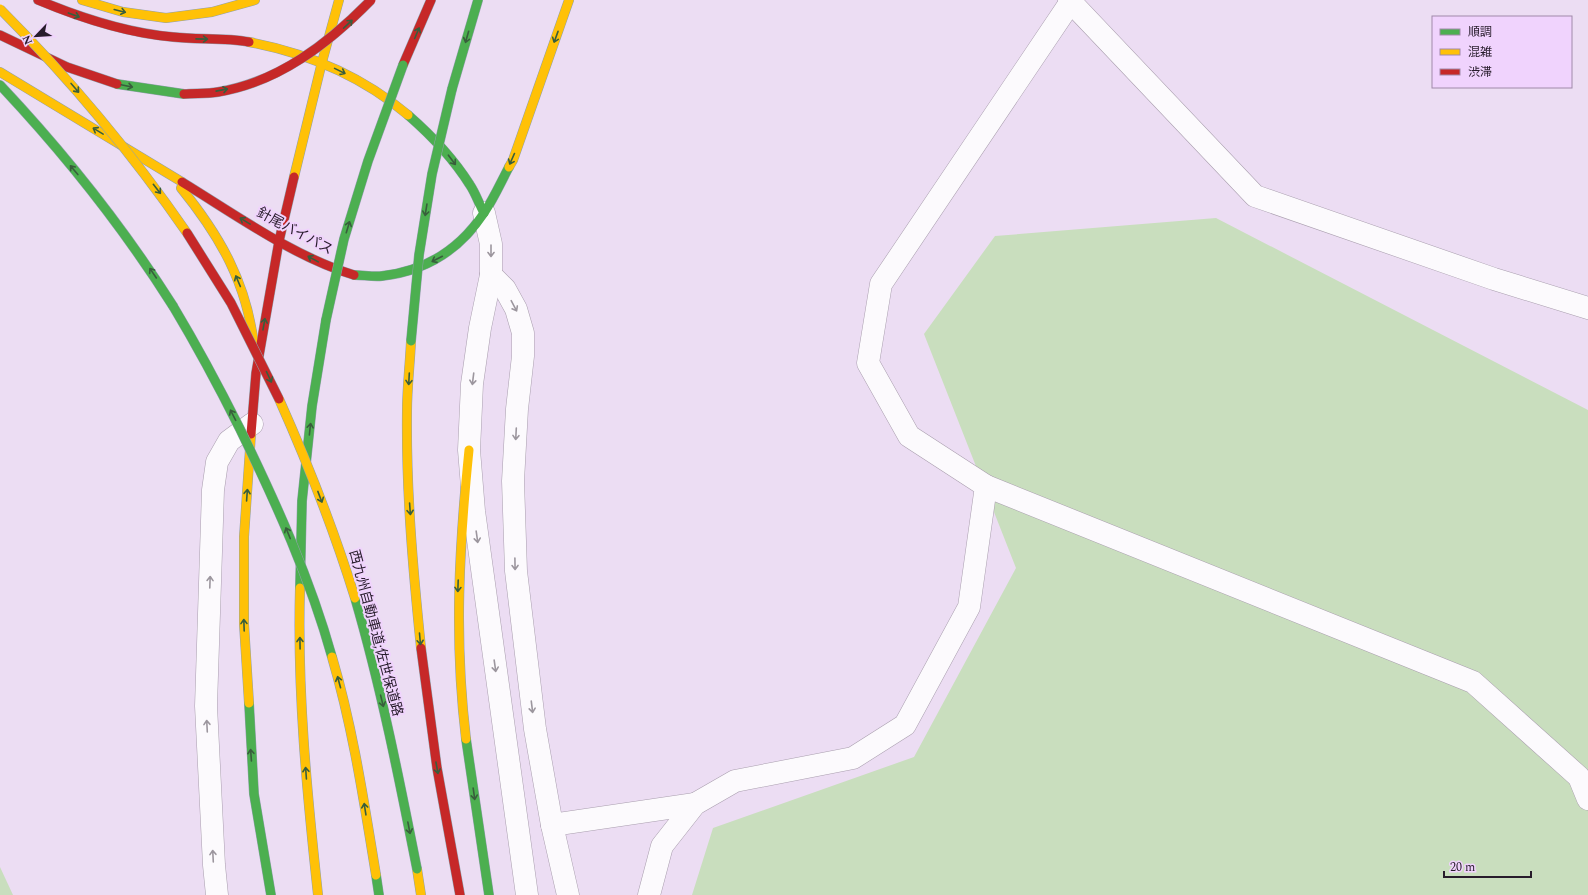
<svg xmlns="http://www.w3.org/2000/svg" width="1588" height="895" font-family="Spectral,'Noto Sans JP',serif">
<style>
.green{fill:#c9debe}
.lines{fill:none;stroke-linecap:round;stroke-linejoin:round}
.street-casing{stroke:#a99eae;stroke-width:23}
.fast-casing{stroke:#90a0ab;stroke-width:10}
.slow-casing{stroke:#90a0ab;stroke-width:10}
.jam-casing{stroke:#90a0ab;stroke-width:10}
.street{stroke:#fcfafd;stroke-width:22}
.fast{stroke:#4caf50;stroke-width:9}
.slow{stroke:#ffc107;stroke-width:9}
.jam{stroke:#c62828;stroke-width:9}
.fast-bridge-casing{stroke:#90a0ab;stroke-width:10;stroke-linecap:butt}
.slow-bridge-casing{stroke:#90a0ab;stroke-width:10;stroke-linecap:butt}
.jam-bridge-casing{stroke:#90a0ab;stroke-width:10;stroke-linecap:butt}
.fast-bridge{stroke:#4caf50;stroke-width:9}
.slow-bridge{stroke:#ffc107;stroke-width:9}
.jam-bridge{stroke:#c62828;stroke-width:9}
.oneway{stroke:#385e3c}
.oneway2{stroke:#9c969e}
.labels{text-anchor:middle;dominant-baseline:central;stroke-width:4;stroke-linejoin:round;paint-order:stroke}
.street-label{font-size:14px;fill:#271c2b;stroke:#f0d3fd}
</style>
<rect width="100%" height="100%" fill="#ecddf3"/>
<g class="green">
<polygon points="1216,218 1588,410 1588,895 692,895 713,828 914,757 1016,568 924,334 995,236"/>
<polygon points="0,867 13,895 0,895"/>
</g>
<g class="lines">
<defs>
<g id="street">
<polyline points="1069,0 1255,196 1494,279 1588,308"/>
<polyline points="484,213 491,244 491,275 480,328 472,384 469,450 474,511 527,895"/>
<polyline points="491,275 505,289 516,309 523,333 523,356 517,409 513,481 516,571 535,729 552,825 568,895"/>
<polyline points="986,486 1473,682 1579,777 1588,799"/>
<polyline points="552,825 695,804"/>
<polyline points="217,895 214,865 206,706 213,490 217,462 229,441 252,424"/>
<polyline points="649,895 662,846 695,804 735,781 853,758 905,725 969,607 986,486 909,436 868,363 881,284 1072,0"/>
</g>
<g id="fast">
<polyline points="117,84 184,94"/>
<path d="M0 85C64 153 123 227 173 306"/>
<polyline points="452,89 478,0"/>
<path d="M408 115C431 135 453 158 470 185 476 194 479 204 484 213"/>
<path d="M354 275C363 275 373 277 382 276 426 271 460 249 484 213 494 198 501 182 509 167"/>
<polyline points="300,588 302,501 312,406 326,320"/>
<polyline points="249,703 254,794 271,895"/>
<polyline points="466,739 489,895"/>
<polyline points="376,875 379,895"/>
</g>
<g id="slow">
<polyline points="82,0 123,12 166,18 212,12 255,0"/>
<path d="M249 42C307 53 362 76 408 115"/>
<polyline points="0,72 182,182"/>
<polyline points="509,167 513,160 569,0"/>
<polyline points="294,177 322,62 339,0"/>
<path d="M181 188C220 236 247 283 254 346"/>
<path d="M411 341C410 364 407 388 407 411 406 490 413 570 421 648"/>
<path d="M300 588C297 691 307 793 318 895"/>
<polyline points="249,703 244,624 244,537 251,434"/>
<path d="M466 739C454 639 459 549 469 450"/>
<polyline points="417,869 421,895"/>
</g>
<g id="jam">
<path d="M38 0C81 18 126 33 173 37 198 40 224 37 249 42"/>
<polyline points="0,35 67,67 117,84"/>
<polyline points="403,65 431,0"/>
<path d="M182 182C236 215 294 257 354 275"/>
<polyline points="251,434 256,373 279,241 294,177"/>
<polyline points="421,648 437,768 460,895"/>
</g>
</defs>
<use href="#street" class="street-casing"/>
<use href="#fast" class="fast-casing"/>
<use href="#slow" class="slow-casing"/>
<use href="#jam" class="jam-casing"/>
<use href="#street" class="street"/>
<use href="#fast" class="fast"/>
<use href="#slow" class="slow"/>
<use href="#jam" class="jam"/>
<defs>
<g id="fast-bridge">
<path d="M173 306C197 346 219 387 240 429 276 503 310 578 332 657"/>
<polyline points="326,320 344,239 368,161 403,65"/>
<polyline points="411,341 419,255 432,174 452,89"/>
<path d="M355 598C381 687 399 778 417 869"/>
</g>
<g id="slow-bridge">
<path d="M0 9C69 78 131 152 187 233"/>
<path d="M279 399C308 464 334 530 355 598"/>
<path d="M332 657C353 728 364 802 376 875"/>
</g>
<g id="jam-bridge">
<path d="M184 94C195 93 207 94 218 92 279 82 329 43 371 0"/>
<polyline points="187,233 231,303 279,399"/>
</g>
</defs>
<use href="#fast-bridge" class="fast-bridge-casing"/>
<use href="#slow-bridge" class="slow-bridge-casing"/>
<use href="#jam-bridge" class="jam-bridge-casing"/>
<use href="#fast-bridge" class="fast-bridge"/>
<use href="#slow-bridge" class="slow-bridge"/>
<use href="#jam-bridge" class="jam-bridge"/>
</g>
<defs><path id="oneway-shaft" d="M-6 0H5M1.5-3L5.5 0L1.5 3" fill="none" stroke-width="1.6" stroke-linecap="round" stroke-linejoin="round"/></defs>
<g class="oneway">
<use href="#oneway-shaft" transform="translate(120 11) rotate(14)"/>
<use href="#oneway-shaft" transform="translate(74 15) rotate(20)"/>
<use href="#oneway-shaft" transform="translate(348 24) rotate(-43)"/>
<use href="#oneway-shaft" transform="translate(417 33) rotate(-67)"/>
<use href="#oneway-shaft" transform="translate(467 37) rotate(106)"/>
<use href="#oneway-shaft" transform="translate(556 37) rotate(110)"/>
<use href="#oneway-shaft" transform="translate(202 39) rotate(1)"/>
<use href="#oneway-shaft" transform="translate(340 71) rotate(26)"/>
<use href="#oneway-shaft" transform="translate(127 86) rotate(12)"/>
<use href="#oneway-shaft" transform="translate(75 88) rotate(49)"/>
<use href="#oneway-shaft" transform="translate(222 90) rotate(-11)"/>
<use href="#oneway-shaft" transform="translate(98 131) rotate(-149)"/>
<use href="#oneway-shaft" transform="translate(512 159) rotate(114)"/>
<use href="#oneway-shaft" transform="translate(452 160) rotate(53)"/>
<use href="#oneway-shaft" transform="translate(74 170) rotate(-130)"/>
<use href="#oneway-shaft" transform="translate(157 189) rotate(52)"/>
<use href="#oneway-shaft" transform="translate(426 210) rotate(99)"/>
<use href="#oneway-shaft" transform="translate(245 221) rotate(-149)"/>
<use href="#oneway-shaft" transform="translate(348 227) rotate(-73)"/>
<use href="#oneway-shaft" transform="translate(313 259) rotate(-151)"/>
<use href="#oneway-shaft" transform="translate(437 259) rotate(153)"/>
<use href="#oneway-shaft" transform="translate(153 273) rotate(-124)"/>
<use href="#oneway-shaft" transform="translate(238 281) rotate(-113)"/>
<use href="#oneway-shaft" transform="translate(264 324) rotate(-80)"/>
<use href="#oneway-shaft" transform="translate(269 377) rotate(65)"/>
<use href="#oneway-shaft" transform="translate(409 379) rotate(93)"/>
<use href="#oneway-shaft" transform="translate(233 415) rotate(-117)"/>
<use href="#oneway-shaft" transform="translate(310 429) rotate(-84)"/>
<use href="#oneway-shaft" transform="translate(247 495) rotate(-86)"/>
<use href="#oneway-shaft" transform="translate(320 497) rotate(69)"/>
<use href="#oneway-shaft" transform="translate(410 509) rotate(86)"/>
<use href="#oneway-shaft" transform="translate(288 533) rotate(-112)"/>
<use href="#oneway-shaft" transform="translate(458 586) rotate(92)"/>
<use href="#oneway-shaft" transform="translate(244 625) rotate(-92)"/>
<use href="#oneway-shaft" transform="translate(420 639) rotate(85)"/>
<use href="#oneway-shaft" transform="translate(300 643) rotate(-91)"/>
<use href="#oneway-shaft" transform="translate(339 682) rotate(-105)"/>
<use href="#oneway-shaft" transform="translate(382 701) rotate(76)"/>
<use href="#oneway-shaft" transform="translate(251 755) rotate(-94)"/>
<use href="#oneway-shaft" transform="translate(437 768) rotate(80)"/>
<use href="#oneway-shaft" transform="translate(306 773) rotate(-94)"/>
<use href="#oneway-shaft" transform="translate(474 794) rotate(82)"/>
<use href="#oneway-shaft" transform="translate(365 809) rotate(-99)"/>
<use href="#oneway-shaft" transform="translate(409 828) rotate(79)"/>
</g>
<g class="oneway2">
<use href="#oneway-shaft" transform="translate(491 251) rotate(90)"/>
<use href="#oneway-shaft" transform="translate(514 306) rotate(62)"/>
<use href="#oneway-shaft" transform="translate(473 379) rotate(97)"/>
<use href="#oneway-shaft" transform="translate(516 434) rotate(93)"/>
<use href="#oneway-shaft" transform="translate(477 537) rotate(82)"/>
<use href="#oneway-shaft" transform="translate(515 564) rotate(89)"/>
<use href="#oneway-shaft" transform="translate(210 582) rotate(-88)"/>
<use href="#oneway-shaft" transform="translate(495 666) rotate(82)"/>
<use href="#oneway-shaft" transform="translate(532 707) rotate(83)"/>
<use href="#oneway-shaft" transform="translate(207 726) rotate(-93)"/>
<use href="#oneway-shaft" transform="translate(213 856) rotate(-93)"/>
</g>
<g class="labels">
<g class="street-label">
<text transform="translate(295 231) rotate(28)">針尾バイパス</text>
<text transform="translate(376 633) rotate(75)">西九州自動車道;佐世保道路</text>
</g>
</g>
<rect x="1432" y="16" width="140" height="72" fill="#f0d3fd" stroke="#a08aa9"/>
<rect x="1440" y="29" width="20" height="6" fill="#4caf50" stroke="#a08aa9"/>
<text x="1468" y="36" font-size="12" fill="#271c2b">順調</text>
<rect x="1440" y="49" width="20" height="6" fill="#ffc107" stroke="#a08aa9"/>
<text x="1468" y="56" font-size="12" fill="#271c2b">混雑</text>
<rect x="1440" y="69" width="20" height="6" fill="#c62828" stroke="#a08aa9"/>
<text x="1468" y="76" font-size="12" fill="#271c2b">渋滞</text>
<g transform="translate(36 36) rotate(245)" stroke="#f0d3fd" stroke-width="3" paint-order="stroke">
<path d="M0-3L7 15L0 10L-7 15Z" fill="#271c2b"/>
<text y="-6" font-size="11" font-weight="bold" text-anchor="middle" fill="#271c2b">N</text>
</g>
<path d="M1444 871v6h87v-6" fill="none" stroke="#271c2b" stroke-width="2"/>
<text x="1450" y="871" font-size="12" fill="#271c2b" stroke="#f0d3fd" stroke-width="3" paint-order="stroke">20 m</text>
</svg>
